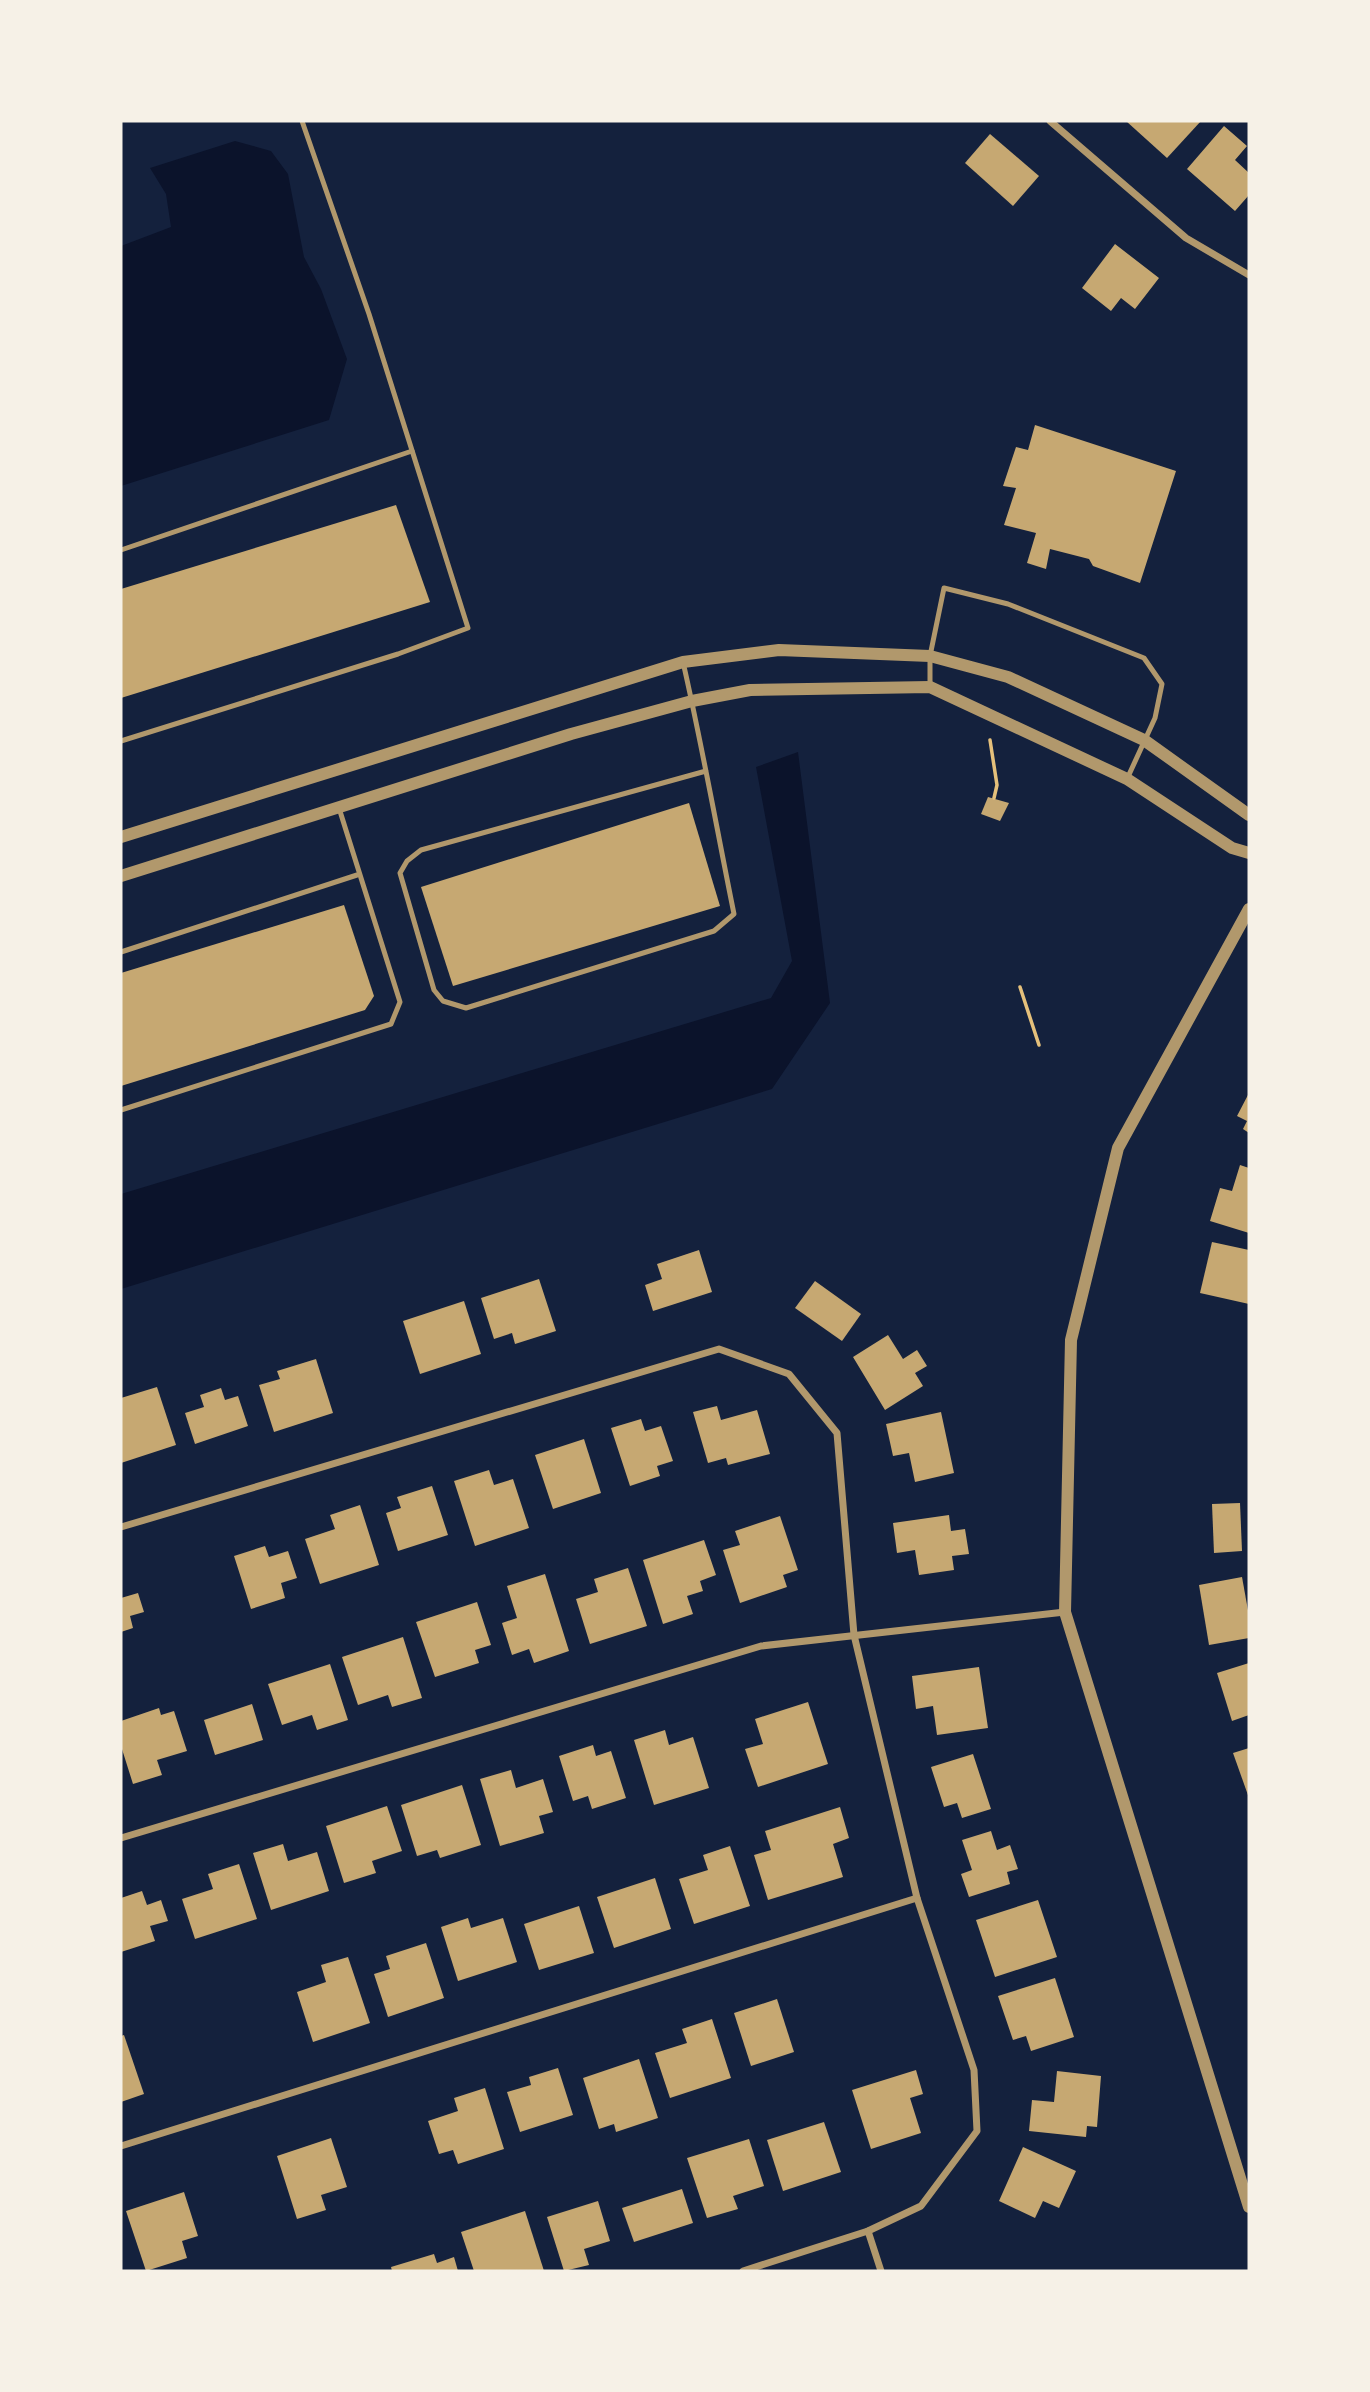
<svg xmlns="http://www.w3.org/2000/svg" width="1370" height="2392" font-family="'Archivo Narrow',sans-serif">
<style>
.water{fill:#0b132b}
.building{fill:#c6a872}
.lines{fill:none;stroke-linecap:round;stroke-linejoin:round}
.path{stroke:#e5c07b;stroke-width:3.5}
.service{stroke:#b1986c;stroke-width:5}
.minor{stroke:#b1986c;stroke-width:7}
.tertiary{stroke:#b1986c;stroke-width:12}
</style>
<rect width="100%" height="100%" fill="#14213d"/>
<g class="water">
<polygon points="235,141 271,151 288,174 304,257 321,289 347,359 329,420 121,486 121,246 171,227 166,194 150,168"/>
<polygon points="798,752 830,1003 772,1089 121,1289 121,1194 771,998 792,961 756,767"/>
</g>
<g class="building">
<polygon points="1126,121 1201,121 1167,158"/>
<polygon points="1224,126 1247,146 1235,160 1249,173 1249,195 1235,211 1187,169"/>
<polygon points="990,134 1039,176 1013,206 965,163"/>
<polygon points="1115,244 1159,278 1135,309 1121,298 1111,311 1082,288"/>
<polygon points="1035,425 1176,471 1140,583 1093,566 1089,559 1050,549 1046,569 1027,563 1036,533 1004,525 1016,488 1003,486 1016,447 1028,450"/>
<polygon points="396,505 430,602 121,698 121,589"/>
<polygon points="988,797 1009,803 1000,821 981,814"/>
<polygon points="689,803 720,906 453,986 421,887"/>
<polygon points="344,905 374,996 365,1010 121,1086 121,973"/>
<polygon points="1249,1093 1249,1133 1243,1129 1247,1121 1237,1116"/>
<polygon points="1240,1165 1249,1168 1249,1233 1210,1221 1220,1188 1232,1191"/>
<polygon points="1212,1242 1249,1250 1249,1304 1200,1293"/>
<polygon points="699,1250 712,1292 653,1311 645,1285 662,1279 657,1264"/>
<polygon points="539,1279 556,1331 515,1344 512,1333 494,1339 481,1298"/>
<polygon points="815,1281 861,1314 842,1341 795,1308"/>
<polygon points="464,1301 481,1354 420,1374 403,1321"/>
<polygon points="888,1335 903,1359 917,1350 927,1366 915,1373 923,1386 885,1410 853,1357"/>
<polygon points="316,1359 333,1413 274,1432 259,1385 280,1379 277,1371"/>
<polygon points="157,1387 176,1445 121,1463 121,1398"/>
<polygon points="221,1388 225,1400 238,1396 248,1426 195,1444 185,1413 204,1407 200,1395"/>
<polygon points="717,1406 721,1420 757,1410 770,1454 728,1465 726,1458 708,1463 693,1412"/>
<polygon points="941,1412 954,1473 915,1482 909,1453 893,1456 886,1424"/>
<polygon points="641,1419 645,1431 661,1426 673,1461 657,1466 660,1476 630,1486 611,1428"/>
<polygon points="584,1439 601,1493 553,1509 535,1455"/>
<polygon points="489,1470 494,1485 513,1479 529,1528 475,1546 454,1481"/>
<polygon points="432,1486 448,1535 398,1551 386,1513 401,1508 397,1497"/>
<polygon points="1240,1503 1242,1551 1214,1553 1212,1504"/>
<polygon points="360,1505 379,1565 320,1584 305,1539 335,1529 330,1515"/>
<polygon points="949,1515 951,1531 965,1529 969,1554 952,1556 954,1570 919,1575 915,1550 897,1553 893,1523"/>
<polygon points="780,1516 798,1570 783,1575 787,1587 740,1603 723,1550 740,1545 735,1531"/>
<polygon points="704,1540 716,1575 700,1581 703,1591 687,1596 693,1614 663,1624 643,1560"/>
<polygon points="265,1546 269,1557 288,1551 297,1578 281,1583 285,1598 251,1609 234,1556"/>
<polygon points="628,1568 647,1626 590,1644 576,1599 598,1592 594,1579"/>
<polygon points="545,1574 569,1651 534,1663 529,1649 512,1655 502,1623 517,1618 507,1586"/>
<polygon points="1242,1577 1249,1616 1249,1638 1209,1645 1199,1585"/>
<polygon points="138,1593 144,1612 130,1616 133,1628 121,1632 121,1598"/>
<polygon points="477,1602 491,1645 475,1650 479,1663 435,1677 416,1622"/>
<polygon points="403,1637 422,1698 392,1707 388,1695 358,1705 342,1657"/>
<polygon points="1249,1663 1249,1715 1232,1721 1217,1673"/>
<polygon points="330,1664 348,1720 317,1730 312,1715 282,1725 268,1684"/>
<polygon points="979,1667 988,1728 937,1735 933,1706 916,1709 912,1676"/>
<polygon points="808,1702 828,1764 758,1787 745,1749 763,1744 755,1719"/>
<polygon points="252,1704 263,1740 215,1755 204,1720"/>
<polygon points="159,1708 161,1715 174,1711 187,1751 157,1760 162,1775 133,1784 121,1746 121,1721"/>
<polygon points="665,1730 669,1745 693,1737 709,1788 654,1805 634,1740"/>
<polygon points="593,1745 596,1756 611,1751 626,1798 592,1809 588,1796 573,1801 559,1756"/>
<polygon points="1249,1748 1249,1798 1233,1753"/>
<polygon points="973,1754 991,1809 962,1818 957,1803 944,1807 931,1767"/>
<polygon points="511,1770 516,1788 543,1779 553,1812 539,1816 544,1833 500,1846 480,1779"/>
<polygon points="462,1785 481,1845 440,1858 437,1850 417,1856 401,1805"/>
<polygon points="387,1806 402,1851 372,1861 376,1873 344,1883 326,1826"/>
<polygon points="840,1807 849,1838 833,1844 843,1877 768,1900 754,1855 771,1850 765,1831"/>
<polygon points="991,1831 997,1850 1010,1845 1018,1869 1007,1872 1010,1884 969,1897 961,1874 972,1870 962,1840"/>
<polygon points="283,1844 288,1861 317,1852 329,1891 271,1910 253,1853"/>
<polygon points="730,1846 750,1906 694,1924 679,1879 708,1870 703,1855"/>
<polygon points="239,1864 257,1919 195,1939 182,1899 213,1889 208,1874"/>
<polygon points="655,1878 671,1929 614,1948 597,1897"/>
<polygon points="142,1891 147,1905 161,1900 168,1921 150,1926 155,1941 121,1952 121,1898"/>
<polygon points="1038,1900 1057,1957 995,1977 976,1920"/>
<polygon points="579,1906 594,1953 539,1970 524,1924"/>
<polygon points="468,1918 471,1928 503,1918 517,1962 458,1981 441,1927"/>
<polygon points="426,1943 444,1998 388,2017 374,1974 390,1969 386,1956"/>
<polygon points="348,1957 370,2023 313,2042 297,1992 326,1982 321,1965"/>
<polygon points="1055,1978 1074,2037 1031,2051 1026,2036 1013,2040 998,1996"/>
<polygon points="777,1999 794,2052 751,2066 734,2013"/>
<polygon points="712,2019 731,2078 670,2098 655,2053 687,2043 682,2029"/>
<polygon points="124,2035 144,2094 121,2102 121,2036"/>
<polygon points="639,2059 658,2118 616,2132 614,2124 599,2129 583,2078"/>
<polygon points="558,2068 573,2115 520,2132 507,2092 531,2085 529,2077"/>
<polygon points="916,2070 923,2094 910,2098 921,2133 871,2149 852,2090"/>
<polygon points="1057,2071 1101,2076 1097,2127 1087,2126 1086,2137 1029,2131 1032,2100 1054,2102"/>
<polygon points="485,2088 504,2149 458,2164 453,2150 439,2154 428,2121 458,2111 454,2098"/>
<polygon points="824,2122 841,2172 783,2191 767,2140"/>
<polygon points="331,2138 347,2187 321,2195 326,2210 297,2219 277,2156"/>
<polygon points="749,2139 764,2186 733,2196 738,2209 707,2218 687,2158"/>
<polygon points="1023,2147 1076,2171 1059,2208 1043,2201 1035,2218 999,2201"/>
<polygon points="682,2189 693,2223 634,2242 622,2208"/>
<polygon points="184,2192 198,2236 182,2241 187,2258 146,2271 126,2211"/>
<polygon points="598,2201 610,2241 584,2249 589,2265 564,2271 547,2217"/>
<polygon points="525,2211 544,2271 474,2271 461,2232"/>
<polygon points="434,2254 437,2263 454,2257 458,2271 392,2271 391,2267"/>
</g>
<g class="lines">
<g class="path">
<polyline points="990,740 997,785 994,798"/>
<polyline points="1020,987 1039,1045"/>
</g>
<g class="service">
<polyline points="121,550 412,451"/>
<path d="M683 662C702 745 717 830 734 914L714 931 466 1008 443 1001 434 990 400 873 407 861 421 850 706 771"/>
<polyline points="930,686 930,656 944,588 1008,604 1144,658 1162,684 1155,718 1127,779"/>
<polyline points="121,741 398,654 468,628 369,314 302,121"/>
<polyline points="121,952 357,875"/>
<polyline points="121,1110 391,1024 400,1002 339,808"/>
</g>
<g class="minor">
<polyline points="1050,121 1186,238 1249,275"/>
<polyline points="121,1527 719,1349 789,1374 837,1433 854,1635 917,1898 974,2070 977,2131 921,2206 868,2231 743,2271"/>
<polyline points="121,1838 761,1646 1065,1612"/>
<polyline points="121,2146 917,1898"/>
<polyline points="868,2231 881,2271"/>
</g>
<g class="tertiary">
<polyline points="121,837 683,662 779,650 930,656 1008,677 1144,740 1249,815"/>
<polyline points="121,876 571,734 692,701 750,690 930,687 1127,779 1232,848 1249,853"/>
<polyline points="1249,909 1118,1148 1071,1340 1065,1612 1249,2207"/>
</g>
</g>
<rect width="1370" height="2392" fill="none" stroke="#f6f1e7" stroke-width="245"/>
</svg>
